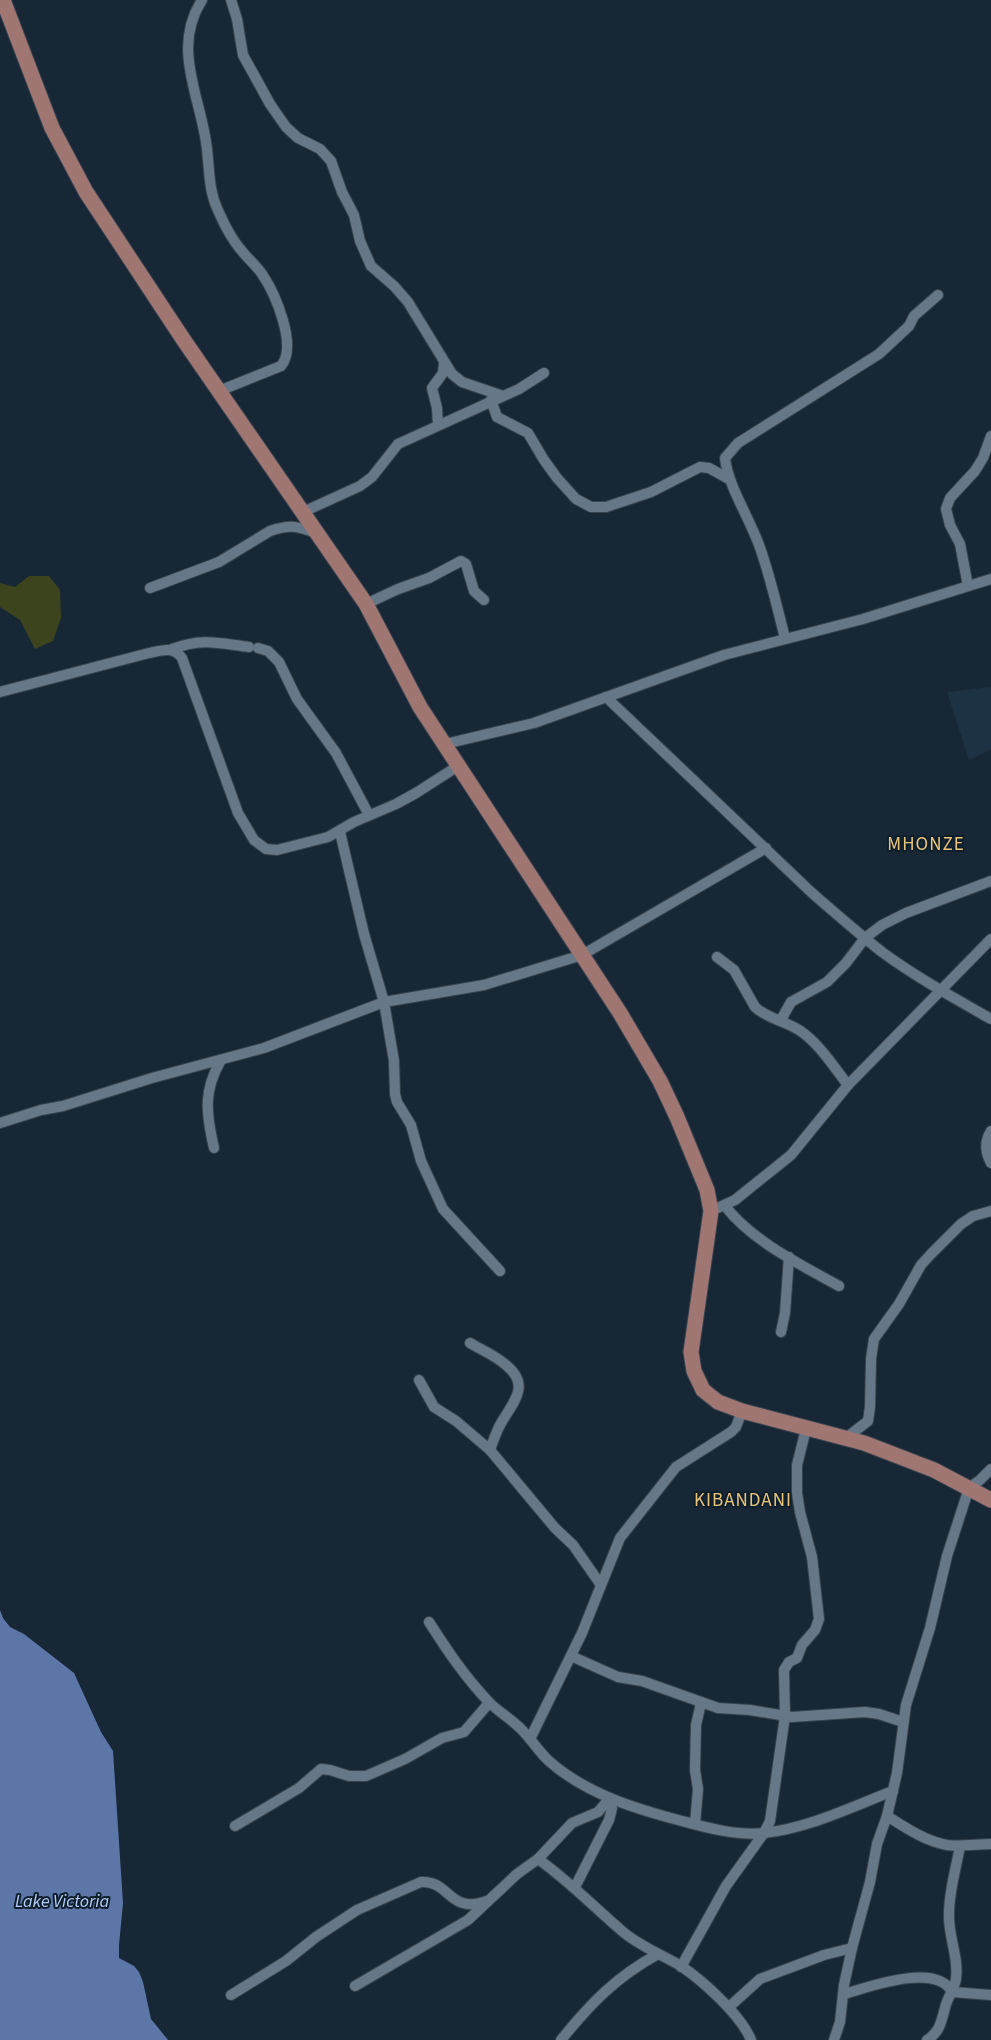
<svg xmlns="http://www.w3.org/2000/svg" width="991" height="2040" font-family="'Source Sans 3',sans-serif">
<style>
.built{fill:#1d3243}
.green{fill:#3b441d}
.water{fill:#5b76a7}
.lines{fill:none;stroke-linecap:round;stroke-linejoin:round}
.minor-casing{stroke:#37434e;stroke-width:12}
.primary-casing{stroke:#37434e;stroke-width:17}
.minor{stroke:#667888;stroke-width:10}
.primary{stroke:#a07673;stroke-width:15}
.labels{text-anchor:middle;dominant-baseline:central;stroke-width:4;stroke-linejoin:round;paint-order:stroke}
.water-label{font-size:18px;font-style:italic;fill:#b3ccf8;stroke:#0e1e2b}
.quarter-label{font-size:19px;letter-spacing:1px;fill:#e9c57c;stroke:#0e1e2b}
</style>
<rect width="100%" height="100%" fill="#182735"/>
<polygon class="built" points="991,687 991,749 969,760 947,692"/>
<polygon class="green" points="29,576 49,576 60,590 61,618 53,641 35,649 20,620 0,607 0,583 15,587"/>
<polygon class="water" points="0,1610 3,1618 10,1627 24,1634 74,1673 101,1732 113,1751 123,1903 119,1945 119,1958 134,1966 139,1972 143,1982 151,2019 168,2040 0,2040"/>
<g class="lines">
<defs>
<g id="minor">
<path d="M202 0C173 45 197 90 205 136 210 160 207 186 217 208 223 222 231 239 242 251 248 259 256 265 262 274 275 293 298 346 281 366L219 391"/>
<polyline points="231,0 237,19 243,55 270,104 286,127 298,138 320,149 331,161 342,192 354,215 360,241 371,266 394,286 408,302 452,374 462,382 503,396"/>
<polyline points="491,400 497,417 528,433 544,460 557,478 576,499 591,507 606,507 651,492 700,467 709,468 729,479"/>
<polyline points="438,425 437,408 432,388 443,373 444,363"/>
<polyline points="303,512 360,486 372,477 398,444 519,389 544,373"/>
<polyline points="968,586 960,544 950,525 946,509 950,498 975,471 983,458 991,436"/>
<path d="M150 588 219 562 270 531C290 524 298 526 318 534"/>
<polyline points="366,604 398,589 429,578 461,561 466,564 474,591 484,600"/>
<path d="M785 638C777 607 770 575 759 545 749 517 728 486 725 458L738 443 879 354 909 326 914 316 938 295"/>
<polyline points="258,648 268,651 279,662 297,699 336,753 369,815"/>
<path d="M172 649C203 638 217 643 249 647"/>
<path d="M0 692 149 653C162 650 174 646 182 658L238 813 254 840 266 849 277 850 328 837 354 822 396 804 416 793 458 766"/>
<path d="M606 697 811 892C834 912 858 933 882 952 916 977 954 998 991 1019"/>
<polyline points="445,744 534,723 724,655 863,619 991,579"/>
<polyline points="340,832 364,934 384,1002 394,1061 395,1094 397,1102 411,1125 421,1161 443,1209 500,1271"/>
<path d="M717 957 734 970 755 1007C766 1018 785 1021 799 1030 819 1043 833 1066 848 1085"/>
<polyline points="781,1020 791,1002 827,982 846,963 865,938 882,925 906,913 991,881"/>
<polyline points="0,1123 41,1110 63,1106 152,1078 264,1048 384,1002 484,985 582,955 766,848"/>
<path d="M991 1131C984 1142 985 1152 991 1163"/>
<path d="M214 1148C206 1113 203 1091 221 1060"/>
<path d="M725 1206C752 1241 801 1265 839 1286"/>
<polyline points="711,1211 735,1200 791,1155 848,1085 991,939"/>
<polyline points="781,1332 785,1313 789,1257"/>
<path d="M470 1343C482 1350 496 1356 506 1365 532 1386 512 1403 500 1425 496 1433 493 1441 490 1450"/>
<polyline points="419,1380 434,1407 456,1421 490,1450 555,1528 573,1545 601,1585"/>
<polyline points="846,1438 868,1421 870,1407 871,1359 874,1339 899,1304 921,1265 931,1254 961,1224 973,1216 991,1211"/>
<path d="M429 1622C447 1650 465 1677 488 1701 498 1712 512 1719 522 1730 532 1740 539 1752 549 1761 586 1794 636 1809 682 1821 708 1828 737 1836 764 1833 809 1828 851 1807 893 1791"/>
<polyline points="571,1656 618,1677 642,1681 718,1708 750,1710 792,1717 865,1712 879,1714 903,1722"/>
<polyline points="530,1739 582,1633 620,1538 676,1467 731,1432 736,1427 742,1411"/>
<path d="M887 1816C906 1828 925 1841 947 1845 962 1847 977 1844 991 1844"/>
<polyline points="695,1824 698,1789 695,1770 696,1725 701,1703"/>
<polyline points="235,1826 299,1788 321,1769 330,1770 349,1776 366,1776 405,1759 442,1738 464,1732 489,1703"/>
<path d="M538 1859C569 1881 594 1907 622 1931 639 1946 661 1954 681 1966 703 1981 741 2015 751 2040"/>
<polyline points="575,1887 609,1820 612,1808 609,1800"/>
<polyline points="681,1967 726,1886 764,1833 770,1821 785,1716 784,1670 789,1662 797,1658 802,1645 815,1630 819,1619 812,1557 800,1512 797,1493 797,1465 806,1429"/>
<polyline points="355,1986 468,1920 517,1874 538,1859 572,1823 598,1812 610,1798"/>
<path d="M844 1994C869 1987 936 1962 952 1992L991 1995"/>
<path d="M231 1995 286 1961 316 1937 357 1910 421 1882C450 1880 449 1915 487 1901"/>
<polyline points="729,2007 760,1979 824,1955 852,1948"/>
<path d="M561 2040C591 2003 616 1977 658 1954"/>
<polyline points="834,2040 840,2022 844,1985 852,1948 870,1882 877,1844 887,1816 897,1773 906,1705 930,1628 947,1556 969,1488 980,1480 991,1469"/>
<path d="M927 2040C940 2032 941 2022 945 2008 947 1998 954 1990 956 1979 959 1957 948 1936 949 1914 949 1891 956 1869 960 1846"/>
</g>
<polyline id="primary" points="3,0 52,128 86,192 183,339 366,604 420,707 620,1013 660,1081 677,1117 707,1190 711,1211 691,1352 694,1371 703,1390 718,1402 742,1411 864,1443 934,1470 991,1500"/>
</defs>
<use href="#minor" class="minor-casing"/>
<use href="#primary" class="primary-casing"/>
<use href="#minor" class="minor"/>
<use href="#primary" class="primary"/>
</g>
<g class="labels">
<g class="water-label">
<text x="62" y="1901">Lake Victoria</text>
</g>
<g class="quarter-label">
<text x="926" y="844">MHONZE</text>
<text x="743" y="1500">KIBANDANI</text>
</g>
</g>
</svg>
